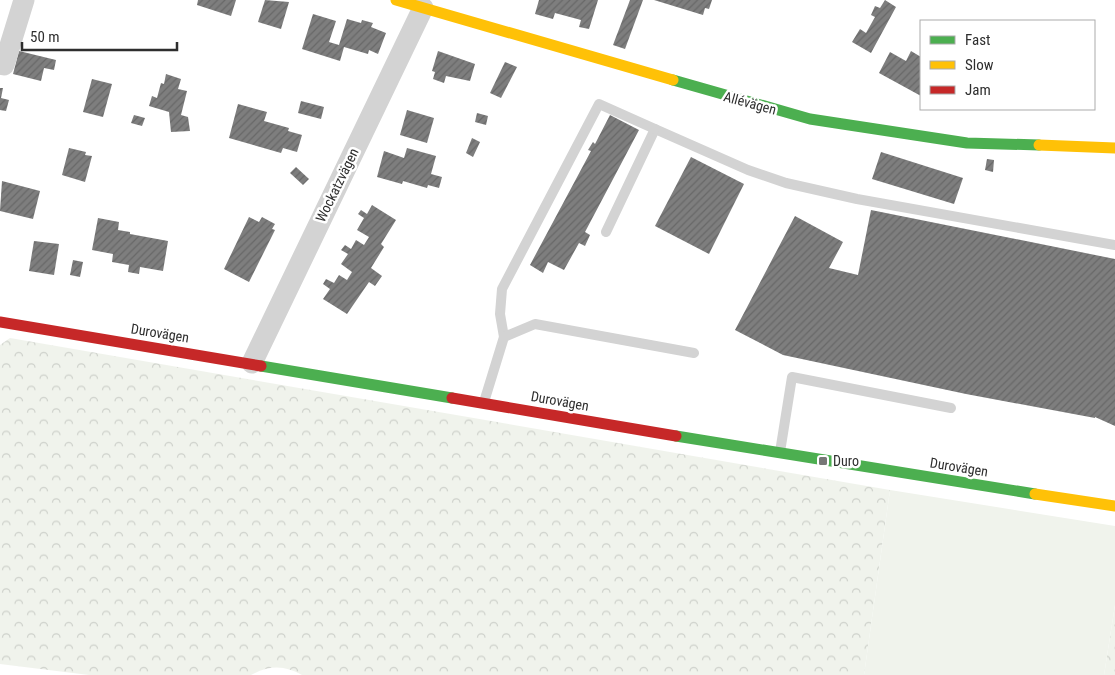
<svg xmlns="http://www.w3.org/2000/svg" width="1115" height="675" font-family="'Roboto Condensed',sans-serif">
<style>
.forest{fill:url(#forest-crowns)}
.park{fill:#f0f3ec}
.building{fill:url(#building-hatch)}
.lines{fill:none;stroke-linecap:round;stroke-linejoin:round}
.lane{stroke:#d3d3d3;stroke-width:10}
.street{stroke:#d3d3d3;stroke-width:21}
.fast{stroke:#4caf50;stroke-width:11}
.slow{stroke:#ffc107;stroke-width:11}
.jam{stroke:#c62828;stroke-width:11}
.poi-dot{fill:#777;stroke:#fff;stroke-width:2}
.labels{text-anchor:middle;dominant-baseline:central;stroke-width:5;stroke-linejoin:round;paint-order:stroke}
.street-label{font-size:14px;fill:#2e2e2e;stroke:#fff}
.poi-label{font-size:14px;fill:#2e2e2e;stroke:#fff;text-anchor:start}
</style>
<defs>
<pattern id="forest-crowns" width="20" height="18" patternUnits="userSpaceOnUse" patternTransform="scale(1.25)"><rect width="20" height="18" fill="#f0f3ec"/><path d="M2 6a3 3 0 1 1 6 0M12 15a3 3 0 1 1 6 0" fill="none" stroke="#ced1cb"/></pattern>
<pattern id="building-hatch" width="6" height="6" patternUnits="userSpaceOnUse" patternTransform="scale(1.25)"><rect width="6" height="6" fill="#7e7e7e"/><path d="M-1 1l2-2M0 6l6-6M5 7l2-2" fill="none" stroke="#686868"/></pattern>
</defs>
<rect width="100%" height="100%" fill="#fff"/>
<g class="forest">
<path d="M10 338 890 490 864 675H302C285 665 269 665 251 675H89L0 664V345Z"/>
<polygon points="1115,605 1115,675 1104,675"/>
</g>
<polygon class="park" points="890,490 1115,526 1115,605 1104,675 864,675"/>
<g class="building">
<polygon points="198,0 236,0 231,16 197,5"/>
<polygon points="265,0 289,2 281,29 258,22"/>
<polygon points="539,0 598,0 589,29 579,27 581,20 555,13 553,19 535,14"/>
<polygon points="630,0 643,0 625,49 613,45"/>
<polygon points="654,0 712,0 709,9 705,8 703,15"/>
<polygon points="885,0 896,7 871,53 852,42 860,29 866,33 875,17 871,15 875,6 880,8"/>
<polygon points="313,14 336,21 329,42 339,45 347,19 361,23 362,20 373,23 371,27 386,33 378,54 369,50 368,54 344,47 340,61 302,49"/>
<polygon points="19,51 56,60 54,70 44,68 41,81 13,74"/>
<polygon points="438,51 475,64 470,81 446,76 444,83 433,79 435,72 432,71"/>
<polygon points="911,51 921,57 921,96 879,73 890,52 906,61"/>
<polygon points="505,62 517,67 501,98 490,93"/>
<polygon points="166,74 181,79 178,89 187,91 181,115 188,117 190,131 171,132 169,112 149,106 152,96 157,98 161,83 164,84"/>
<polygon points="92,79 112,84 103,117 83,112"/>
<polygon points="0,88 3,88 1,98 9,100 6,111 0,110"/>
<polygon points="301,101 324,107 321,119 298,113"/>
<polygon points="238,104 267,112 264,121 289,128 288,131 302,135 297,152 283,148 281,153 229,138"/>
<polygon points="407,110 434,118 427,143 400,135"/>
<polygon points="477,113 488,116 486,125 475,122"/>
<polygon points="134,115 145,118 142,126 131,123"/>
<polygon points="610,115 639,130 585,232 590,235 585,246 579,243 564,270 548,262 543,273 530,265 591,151 588,150 593,142 595,144"/>
<polygon points="472,138 480,142 473,157 466,153"/>
<polygon points="69,148 86,152 85,155 92,156 85,182 62,175"/>
<polygon points="407,148 436,156 431,174 442,177 439,188 428,185 427,188 403,181 402,184 377,177 384,151 404,158"/>
<polygon points="881,152 963,178 954,204 872,179"/>
<polygon points="691,157 744,184 709,254 655,226"/>
<polygon points="987,159 994,160 993,172 985,170"/>
<polygon points="296,167 309,179 303,185 290,173"/>
<polygon points="2,181 40,191 33,219 0,211"/>
<polygon points="372,205 396,220 381,244 384,247 371,268 382,276 375,286 369,282 347,314 323,299 330,289 323,284 326,279 334,283 339,275 347,280 352,272 341,264 348,254 341,250 345,245 351,249 356,240 364,245 369,237 357,230 364,218 358,214 361,210 367,214"/>
<polygon points="871,210 1115,259 1115,426 1095,417 1095,418 966,394 783,355 735,330 795,216 843,242 829,268 858,275"/>
<polygon points="249,217 259,222 262,217 275,224 272,229 275,230 249,282 224,269"/>
<polygon points="98,218 119,222 118,230 130,232 130,234 168,241 163,271 140,267 139,274 128,272 129,265 112,262 113,254 92,250"/>
<polygon points="34,241 59,244 54,275 29,271"/>
<polygon points="73,260 83,262 80,277 70,275"/>
</g>
<g class="lines">
<g class="lane">
<polyline points="606,232 655,129 748,170 786,183 857,199 1115,245"/>
<polyline points="504,337 500,314 502,289 599,104 655,129"/>
<polyline points="484,402 504,337 535,324 694,353"/>
<polyline points="780,452 792,377 951,408"/>
</g>
<g class="street">
<polyline points="4,65 24,0"/>
<polyline points="252,363 423,8"/>
</g>
<g class="fast">
<polyline points="673,80 810,119 967,143 1039,145"/>
<polyline points="261,366 452,398"/>
<polyline points="676,436 1035,494"/>
</g>
<g class="slow">
<polyline points="396,0 673,80"/>
<polyline points="1039,145 1115,148"/>
<polyline points="1035,494 1115,506"/>
</g>
<g class="jam">
<polyline points="0,322 261,366"/>
<polyline points="452,398 676,436"/>
</g>
</g>
<rect class="poi-dot" x="818" y="456" width="10" height="10" rx="2.5"/>
<g class="labels">
<g class="street-label">
<text transform="translate(750 103) rotate(15)">Allévägen</text>
<text transform="translate(337 185) rotate(-64)">Wockatzvägen</text>
<text transform="translate(160 333) rotate(9)">Durovägen</text>
<text transform="translate(560 401) rotate(10)">Durovägen</text>
<text transform="translate(959 467) rotate(9)">Durovägen</text>
</g>
<g class="poi-label">
<text x="833" y="461">Duro</text>
</g>
</g>
<rect x="920" y="20" width="175" height="90" fill="#ffffff" stroke="#ababab"/>
<rect x="930" y="36" width="25" height="8" fill="#4caf50" stroke="#ababab"/>
<text x="965" y="45" font-size="15" fill="#2e2e2e">Fast</text>
<rect x="930" y="61" width="25" height="8" fill="#ffc107" stroke="#ababab"/>
<text x="965" y="70" font-size="15" fill="#2e2e2e">Slow</text>
<rect x="930" y="86" width="25" height="8" fill="#c62828" stroke="#ababab"/>
<text x="965" y="95" font-size="15" fill="#2e2e2e">Jam</text>
<path d="M22 42v8h155v-8" fill="none" stroke="#2e2e2e" stroke-width="2.5"/>
<text x="30" y="42" font-size="15" fill="#2e2e2e" stroke="#ffffff" stroke-width="4" paint-order="stroke">50 m</text>
</svg>
